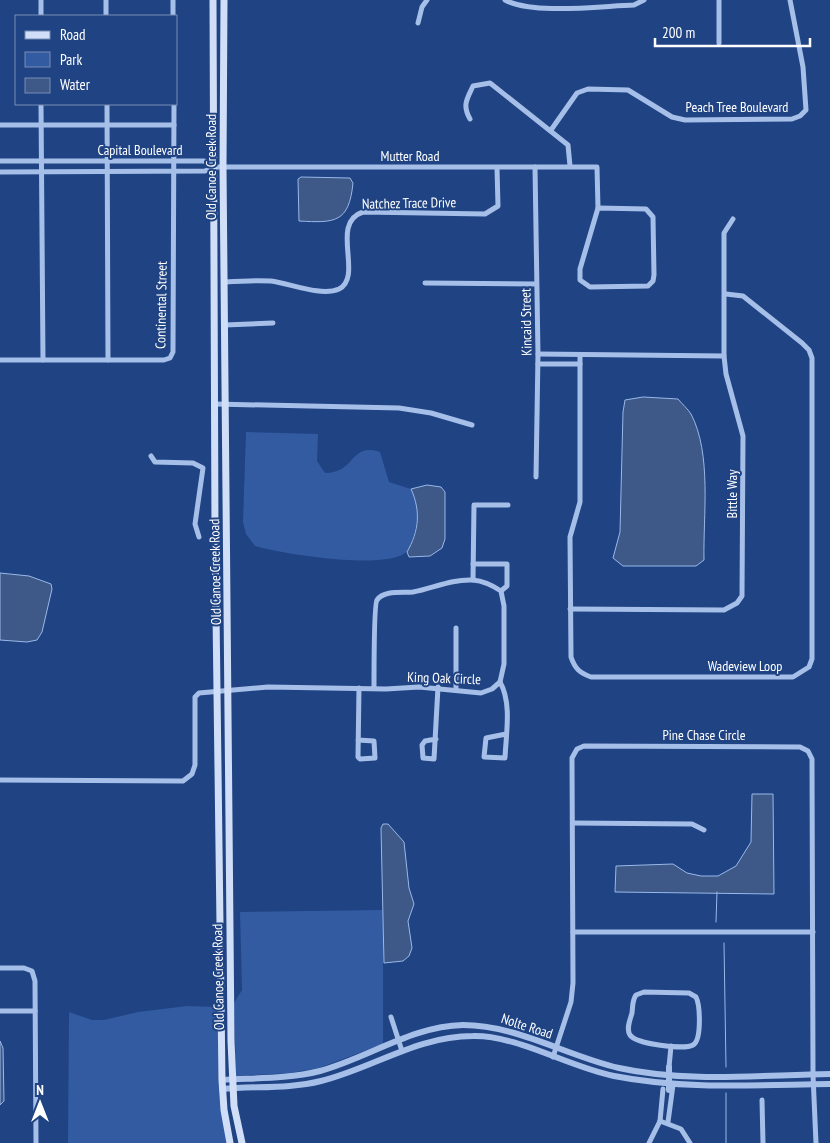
<svg xmlns="http://www.w3.org/2000/svg" width="830" height="1143" font-family="'PT Sans Narrow',sans-serif">
<style>
.green{fill:#325ba1}
.water{fill:#3e5887;stroke:#99b9eb}
.lines{fill:none;stroke-linecap:round;stroke-linejoin:round}
.stream{stroke:#99b9eb;stroke-width:1}
.minor{stroke:#a6bfe9;stroke-width:5}
.tertiary{stroke:#a6bfe9;stroke-width:6}
.secondary{stroke:#d1def7;stroke-width:7}
.labels{text-anchor:middle;dominant-baseline:central;stroke-width:4;stroke-linejoin:round;paint-order:stroke}
.street-label{font-size:14px;fill:#fff;stroke:#1f4383}
</style>
<rect width="100%" height="100%" fill="#1f4383"/>
<g class="green">
<path d="M246 432 318 434 317 461 325 473C356 473 350 442 380 452L389 482 411 489C419 507 419 521 412 540 410 544 410 550 405 553 383 570 282 554 255 546L246 534 243 522Z"/>
<polygon points="383,910 383,1044 319,1068 290,1073 236,1076 234,1003 242,990 240,912"/>
<polygon points="187,1006 219,1007 228,1143 68,1143 69,1012 92,1020 104,1020 138,1012"/>
</g>
<g class="water">
<path d="M301 177 350 178 353 183C349 223 335 223 299 221L298 179Z"/>
<path d="M643 397 678 399C682 404 688 409 691 414 712 454 703 516 704 560L696 566H623L613 558 620 532 623 412 625 400Z"/>
<path d="M427 485 441 487 445 492V539L442 548 430 556 409 557 407 552C419 531 421 511 411 489Z"/>
<polygon points="0,573 29,576 51,584 52,589 42,632 37,640 27,642 0,640"/>
<polygon points="752,794 773,794 774,894 615,892 616,866 673,864 687,873 701,876 718,876 736,866 751,842"/>
<polygon points="383,824 388,824 404,842 409,888 414,904 408,921 412,948 409,956 403,961 384,963 381,828"/>
<polygon points="0,1041 3,1048 4,1101 0,1105"/>
</g>
<g class="lines">
<g class="stream">
<polyline points="716,922 717,892"/>
<polyline points="724,943 726,1067"/>
<polyline points="726,1093 726,1143"/>
</g>
<g class="minor">
<polyline points="41,0 41,16"/>
<polyline points="106,0 106,16"/>
<polyline points="173,0 173,16"/>
<path d="M505 0C533 15 601 6 634 5L644 0"/>
<polyline points="719,0 719,43"/>
<polyline points="418,23 422,7 427,0"/>
<polyline points="41,104 43,360"/>
<polyline points="107,104 108,360"/>
<path d="M470 119C462 105 467 99 473 86L490 83 568 145 570 166"/>
<polyline points="0,125 174,125"/>
<polyline points="551,130 577,93 588,89 628,90 672,117 685,120 792,119 800,116 806,110 803,67 790,0"/>
<polyline points="0,161 204,161 214,167"/>
<polyline points="535,167 538,354 536,477"/>
<polyline points="0,172 205,171 214,167 597,167 598,208"/>
<polygon points="598,208 646,209 653,217 654,275 653,281 648,286 590,287 580,280 580,269"/>
<path d="M225 282C240 281 256 280 271 281 289 283 321 297 339 289 364 276 329 223 363 212L485 214 498 206 497 168"/>
<polyline points="425,283 536,284"/>
<polyline points="225,325 273,323"/>
<polyline points="538,354 724,356"/>
<path d="M580 355V502L570 537 571 657C575 669 580 673 591 677H793L809 667 812 659V358L809 350 802 343 743 296 726 294"/>
<polyline points="0,360 164,360 170,358 173,352 174,104"/>
<polyline points="538,364 580,364"/>
<polyline points="215,404 399,408 431,413 472,425"/>
<polyline points="151,456 155,462 193,463 203,468 195,524 199,537"/>
<polyline points="473,564 507,564 507,586 501,591"/>
<polyline points="473,580 474,505 508,505"/>
<polyline points="570,609 724,610 737,603 742,596 743,436 726,374 724,356 724,233 733,219"/>
<polyline points="456,628 456,689"/>
<path d="M500 682C512 703 506 734 505 758L484 757 486 738 506 734"/>
<polyline points="436,739 425,741 422,745 423,758 434,759 438,687"/>
<polyline points="358,740 374,741 375,758 360,759 358,757 359,688"/>
<path d="M0 780 183 781 192 774 195 765V697L199 693 268 687 386 689 419 687 481 693 492 689 500 682 504 664V606L501 591C492 585 484 581 473 580 451 579 434 588 413 592 402 593 384 590 377 600 374 604 374 677 374 688"/>
<polyline points="573,823 692,824 704,830"/>
<polyline points="573,932 813,932"/>
<polyline points="0,968 24,968 32,971 35,981 36,1143"/>
<path d="M644 992 689 993 696 997C700 1005 702 1040 693 1045 684 1050 636 1044 630 1035 626 1029 630 1020 632 1013 633 1005 632 1001 636 995Z"/>
<polyline points="0,1011 35,1011"/>
<polyline points="391,1017 402,1051"/>
<polyline points="553,1057 571,1002 573,983 572,758 577,749 584,746 800,747 808,751 812,759 813,1075 816,1143"/>
<polyline points="669,1067 671,1046"/>
<polyline points="762,1100 763,1143"/>
<polyline points="660,1121 681,1129 690,1143"/>
<polyline points="668,1122 673,1085"/>
<polyline points="649,1143 660,1121 663,1089"/>
</g>
<g class="tertiary">
<path d="M222 1080C254 1078 288 1079 320 1071 368 1058 412 1026 463 1025 517 1025 567 1056 619 1068 687 1083 760 1075 830 1074"/>
<path d="M222 1089C255 1086 289 1089 321 1081 373 1068 417 1036 473 1036 517 1035 569 1067 614 1076 685 1090 758 1085 830 1084"/>
<polyline points="669,1090 669,1067"/>
</g>
<g class="secondary">
<polyline points="213,0 215,536 222,1080 224,1110 230,1143"/>
<polyline points="224,0 223,167 231,1041 234,1106 242,1143"/>
</g>
</g>
<g class="labels">
<g class="street-label">
<text x="737" y="107">Peach Tree Boulevard</text>
<text x="140" y="150">Capital Boulevard</text>
<text x="410" y="156">Mutter Road</text>
<text transform="translate(211 167) rotate(-90)">Old Canoe Creek Road</text>
<text transform="translate(409 203) rotate(-1)">Natchez Trace Drive</text>
<text transform="translate(161 305) rotate(-89)">Continental Street</text>
<text transform="translate(526 322) rotate(-91)">Kincaid Street</text>
<text transform="translate(732 494) rotate(-90)">Bittle Way</text>
<text transform="translate(215 572) rotate(-91)">Old Canoe Creek Road</text>
<text x="745" y="666">Wadeview Loop</text>
<text transform="translate(444 678) rotate(2)">King Oak Circle</text>
<text x="704" y="735">Pine Chase Circle</text>
<text transform="translate(218 977) rotate(-91)">Old Canoe Creek Road</text>
<text transform="translate(527 1026) rotate(18)">Nolte Road</text>
</g>
</g>
<rect x="15" y="15" width="162" height="90" fill="#1f4383" stroke="#798eb5"/>
<rect x="25" y="31" width="25" height="8" fill="#d1def7" stroke="#798eb5"/>
<text x="60" y="40" font-size="15" fill="#ffffff">Road</text>
<rect x="25" y="52" width="25" height="15" fill="#325ba1" stroke="#798eb5"/>
<text x="60" y="65" font-size="15" fill="#ffffff">Park</text>
<rect x="25" y="78" width="25" height="15" fill="#3e5887" stroke="#798eb5"/>
<text x="60" y="90" font-size="15" fill="#ffffff">Water</text>
<g transform="translate(40 1103)" stroke="#1f4383" stroke-width="4" paint-order="stroke">
<path d="M0-4L9 19L0 12L-9 19Z" fill="#ffffff"/>
<text y="-8" font-size="14" font-weight="bold" text-anchor="middle" fill="#ffffff">N</text>
</g>
<path d="M655 38v8h155v-8" fill="none" stroke="#ffffff" stroke-width="2.5"/>
<text x="662" y="38" font-size="15" fill="#ffffff" stroke="#1f4383" stroke-width="4" paint-order="stroke">200 m</text>
</svg>
